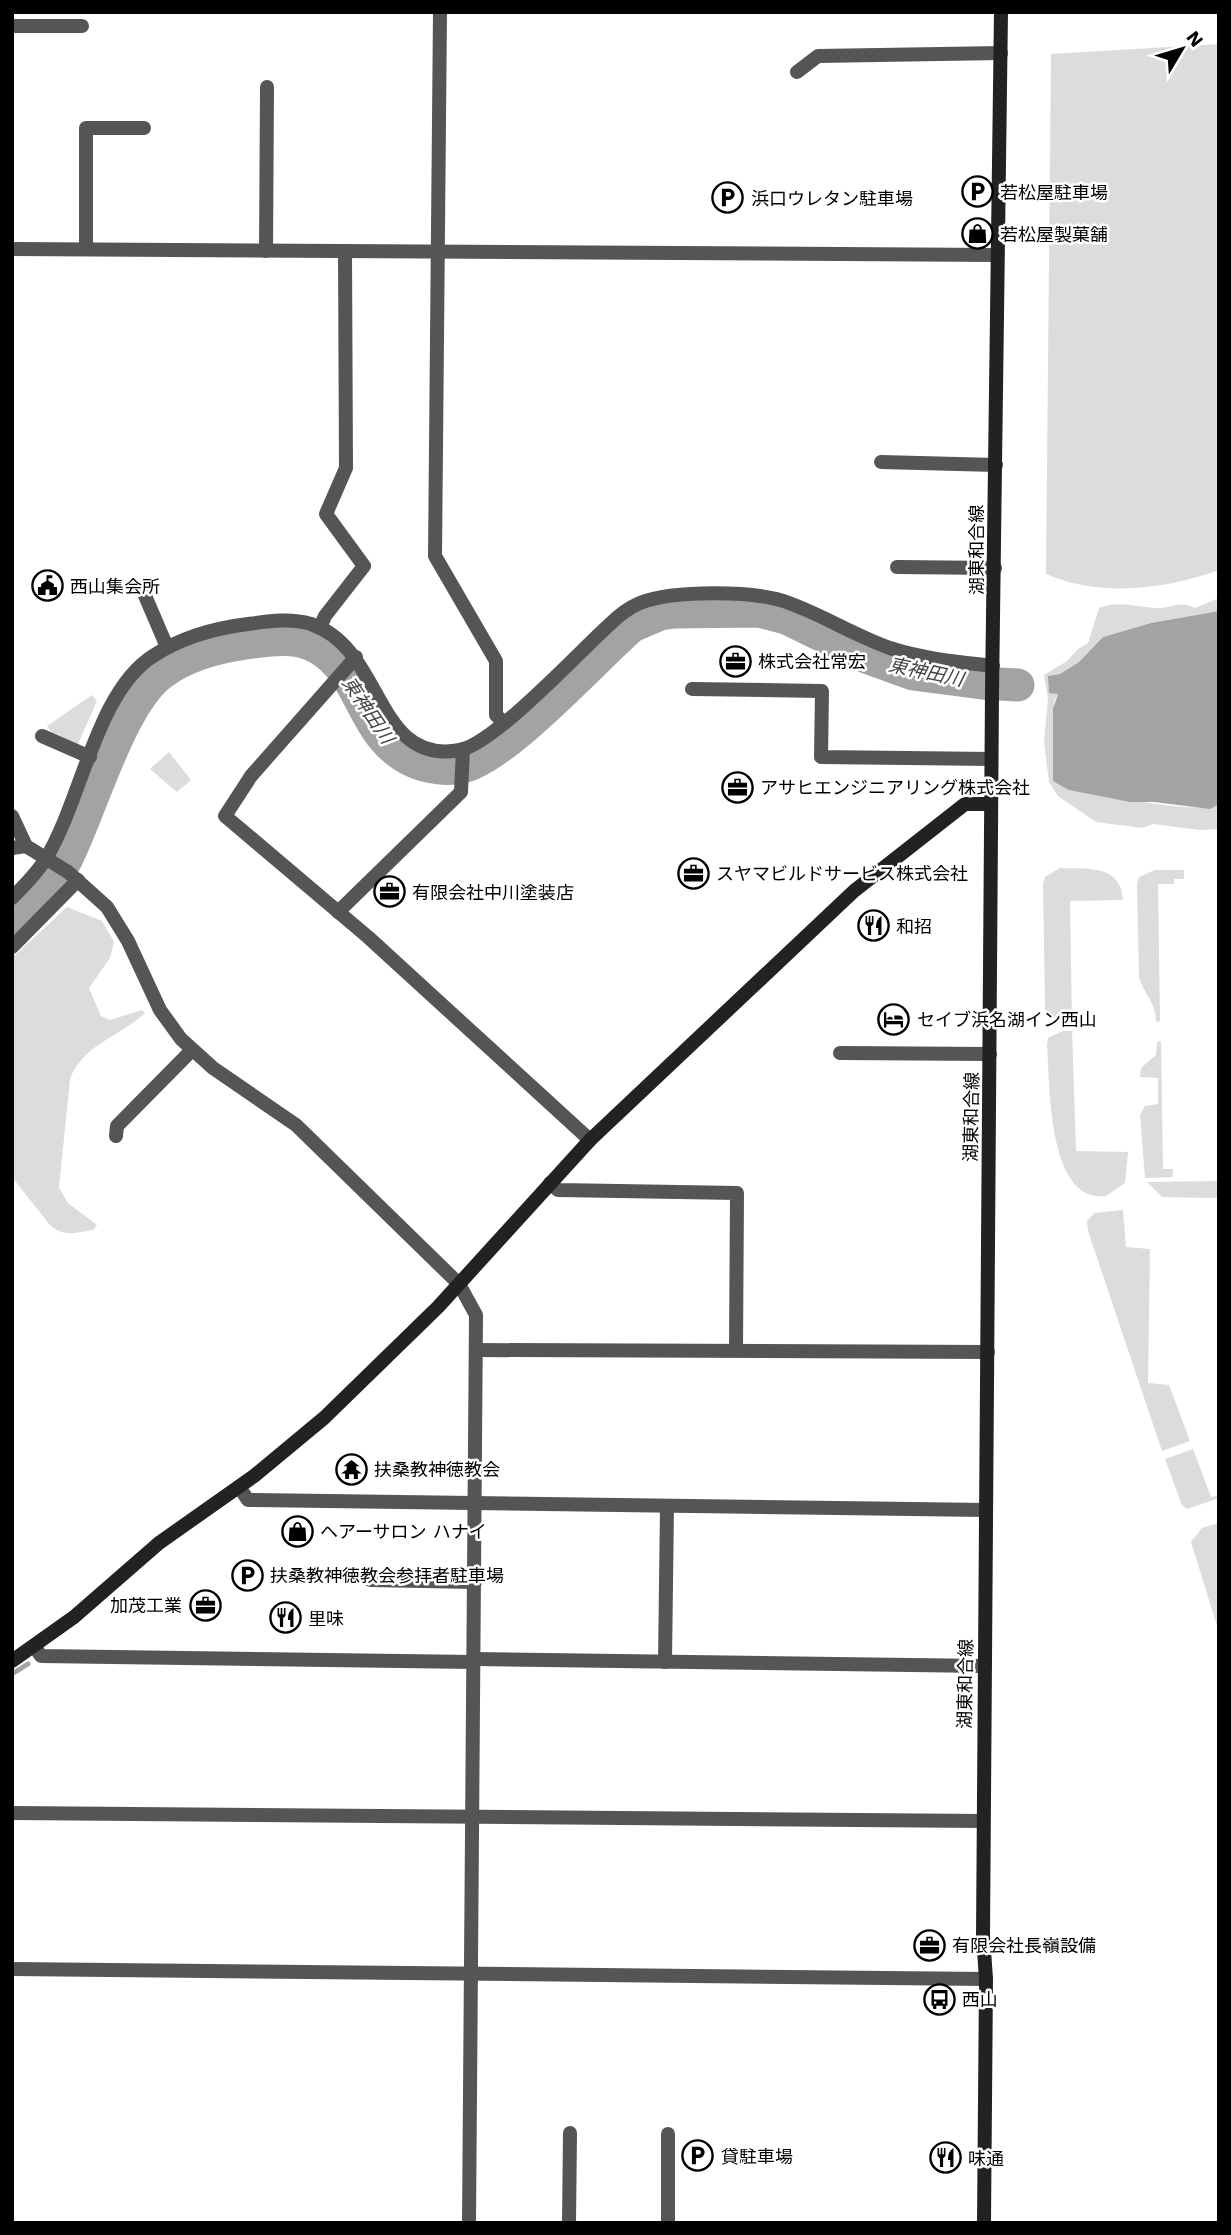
<svg xmlns="http://www.w3.org/2000/svg" width="1231" height="2235" font-family="'Work Sans','Noto Sans JP',sans-serif">
<style>
.green{fill:#dcdcdc}
.water{fill:#a3a3a3}
.lines{fill:none;stroke-linecap:round;stroke-linejoin:round}
.stream{stroke:#a3a3a3;stroke-width:5}
.river{stroke:#a3a3a3;stroke-width:33}
.street{stroke:#555;stroke-width:14}
.secondary{stroke:#222;stroke-width:14}
.labels{text-anchor:middle;dominant-baseline:central;stroke-width:5;stroke-linejoin:round;paint-order:stroke}
.poi-label{font-size:18px;fill:#000;stroke:#fff;text-anchor:start}
.street-label{font-size:18px;fill:#000;stroke:#fff}
.water-label{font-size:19px;font-style:italic;fill:#444;stroke:#fff}
</style>
<rect width="100%" height="100%" fill="#fff"/>
<g class="green">
<path d="M1219 44V570C1164 590 1099 597 1046 574L1051 54Z"/>
<path d="M1219 598V611L1151 623 1103 637 1079 662 1060 674 1049 676 1058 694 1054 702 1069 790C1099 793 1197 816 1219 804V829L1200 830 1153 824 1142 828 1096 822 1058 796 1049 782 1044 742 1048 698 1044 675 1067 661 1078 649 1088 643 1099 608C1120 600 1135 607 1157 608 1172 608 1180 600 1195 608Z"/>
<polygon points="92,695 97,701 77,746 53,735 47,726"/>
<polygon points="169,752 191,780 177,792 150,769"/>
<path d="M1060 868C1086 869 1121 864 1123 900L1070 901 1072 1022 1057 1020 1045 1009 1043 883 1045 877Z"/>
<path d="M1155 870H1184V879H1174V884H1158L1160 1021 1156 1022C1156 1002 1144 995 1139 977L1137 884 1139 877Z"/>
<path d="M67 907 102 921 114 942 110 958 89 988 101 1016 110 1020 142 1010 145 1013C121 1036 82 1045 70 1079L59 1188 68 1203 97 1225 93 1230C76 1233 63 1237 50 1225L12 1177V958Z"/>
<path d="M1063 1031H1072L1076 1151 1128 1152 1125 1183 1106 1196C1047 1204 1050 1083 1047 1045L1048 1038Z"/>
<polygon points="1161,1041 1163,1169 1173,1169 1173,1177 1145,1178 1140,1115 1145,1106 1158,1104 1158,1078 1140,1077 1141,1068 1156,1055 1157,1042"/>
<polygon points="1219,1181 1219,1197 1212,1198 1162,1197 1147,1182"/>
<polygon points="1123,1210 1126,1247 1150,1249 1148,1383 1169,1385 1190,1441 1162,1451 1088,1231 1087,1221 1094,1213"/>
<polygon points="1193,1449 1211,1497 1219,1495 1219,1498 1187,1509 1182,1505 1165,1459"/>
<polygon points="1219,1523 1219,1632 1191,1542 1202,1528"/>
</g>
<polygon class="water" points="1219,611 1219,804 1210,809 1154,802 1130,802 1069,790 1053,781 1053,709 1058,694 1049,693 1048,676 1060,674 1079,662 1103,637 1151,623"/>
<g class="lines">
<polyline class="stream" points="12,1674 28,1664"/>
<path class="river" d="M12 925C32 905 53 884 66 860 91 811 120 703 162 673 185 656 217 647 246 643 271 640 295 635 318 648 365 675 360 738 415 762 429 768 447 770 462 767 505 758 594 659 632 626L660 614 675 612 759 611 786 618 866 657 913 674 982 683 1018 685"/>
<g class="street">
<polyline points="440,12 435,556 496,661 496,715 504,723"/>
<polyline points="12,26 82,26"/>
<polyline points="797,72 818,56 1001,53"/>
<polyline points="12,249 997,255"/>
<polyline points="86,249 86,128 144,128"/>
<polyline points="266,251 267,87"/>
<polyline points="881,462 996,465"/>
<polyline points="897,567 995,568"/>
<polyline points="143,591 167,647"/>
<polyline points="320,628 325,616 364,566 326,514 346,468 345,251"/>
<polyline points="356,657 251,776 225,816 368,937 590,1140"/>
<polyline points="692,689 822,691 821,757 991,759"/>
<polyline points="42,736 90,757"/>
<polyline points="12,816 26,846 68,872 107,907 128,941 160,1010 181,1039 213,1068 296,1125 459,1284 476,1315 469,2223"/>
<polyline points="12,848 26,846"/>
<path d="M12 898C24 886 36 874 45 860 81 803 96 692 153 656 182 637 215 628 248 624 270 621 290 618 311 624 385 649 374 766 460 750 495 743 578 653 609 625 618 616 628 608 640 603 673 590 756 590 789 603 825 616 857 637 893 649 925 659 959 662 993 666"/>
<polyline points="338,912 461,792 463,749"/>
<polyline points="12,947 78,880"/>
<polyline points="840,1053 990,1054"/>
<polyline points="116,1136 117,1126 192,1050"/>
<polyline points="550,1183 558,1190 737,1193 736,1349"/>
<polyline points="477,1350 988,1352"/>
<polyline points="239,1487 248,1500 986,1510"/>
<polyline points="370,1580 475,1582"/>
<polyline points="34,1646 41,1656 474,1662"/>
<polyline points="474,1659 985,1666"/>
<polyline points="665,1662 667,1506"/>
<polyline points="12,1813 983,1821"/>
<polyline points="12,1969 986,1979"/>
<polyline points="569,2223 570,2133"/>
<polyline points="668,2223 668,2134"/>
</g>
<g class="secondary">
<polyline points="12,1661 74,1617 159,1543 254,1476 324,1418 438,1307 590,1140 854,891 965,804 991,804"/>
<polyline points="984,2223 986,1979 983,1936 992,693 1001,12"/>
</g>
</g>
<defs>
<symbol id="parking-ring" viewBox="-11 -11 22 22"><circle r="9.5" fill="#fff" stroke="#000" stroke-width="1.5"/><path d="M-3.5-5.5H1a3.5 3.5 0 0 1 0 7H-1V5.5H-3.5ZM-1-3.4V-.6H.8a1.4 1.4 0 0 0 0-2.8Z" fill="#000"/></symbol>
<symbol id="shop-ring" viewBox="-11 -11 22 22"><circle r="9.5" fill="#fff" stroke="#000" stroke-width="1.5"/><path d="M-5-2.5h2.3a2.7 3.5 0 0 1 5.4 0H5L5.5 6h-11ZM-1.5-2.5h3a1.5 2.3 0 0 0-3 0Z" fill="#000"/></symbol>
<symbol id="civic-ring" viewBox="-11 -11 22 22"><circle r="9.5" fill="#fff" stroke="#000" stroke-width="1.5"/><path d="M-.6-6.5H3V-4.5H.6V-3L4-1V1h2V6H-6V1h2V-1L-.6-3ZM-1.2 2.5V6h2.4V2.5Z" fill="#000"/></symbol>
<symbol id="office-ring" viewBox="-11 -11 22 22"><circle r="9.5" fill="#fff" stroke="#000" stroke-width="1.5"/><path d="M-6-3h4V-5.5h4V-3h4V5H-6ZM-1-4.5V-3h2v-1.5ZM-6 0V1H6V0Z" fill="#000"/></symbol>
<symbol id="restaurant-ring" viewBox="-11 -11 22 22"><circle r="9.5" fill="#fff" stroke="#000" stroke-width="1.5"/><path d="M-5-6h1v4h1v-4h1v4h1v-4h1v5L-1.5 .5V6h-2V.5L-5-1ZM5-6V6H3V1.5H1.5Q1.5-4 5-6Z" fill="#000"/></symbol>
<symbol id="hotel-ring" viewBox="-11 -11 22 22"><circle r="9.5" fill="#fff" stroke="#000" stroke-width="1.5"/><path d="M-6-4.5h1.5V1H6V5H4.5V3h-9V5H-6ZM-4 0a1.8 1.8 0 1 1 3.6 0ZM.5 0V-2.5h3Q6-2.5 6 0Z" fill="#000"/></symbol>
<symbol id="temple-ring" viewBox="-11 -11 22 22"><circle r="9.5" fill="#fff" stroke="#000" stroke-width="1.5"/><path d="M0-6L5-2H3V0L6.5 2.5H4V6H1.5V3h-3V6H-4V2.5H-6.5L-3 0V-2H-5Z" fill="#000"/></symbol>
<symbol id="bus-ring" viewBox="-11 -11 22 22"><circle r="9.5" fill="#fff" stroke="#000" stroke-width="1.5"/><path d="M-5-6H5V4H4V6H2V4H-2V6H-4V4H-5ZM-3.5-4V0h7V-4ZM-3.5 1.2v1.5H-2V1.2ZM2 1.2v1.5H3.5V1.2Z" fill="#000"/></symbol>
</defs>
<g fill-rule="evenodd">
<use href="#parking-ring" x="960" y="174" width="35" height="35"/>
<use href="#parking-ring" x="710" y="180" width="35" height="35"/>
<use href="#shop-ring" x="960" y="216" width="35" height="35"/>
<use href="#civic-ring" x="30" y="568" width="35" height="35"/>
<use href="#office-ring" x="718" y="644" width="35" height="35"/>
<use href="#office-ring" x="720" y="770" width="35" height="35"/>
<use href="#office-ring" x="676" y="856" width="35" height="35"/>
<use href="#office-ring" x="372" y="874" width="35" height="35"/>
<use href="#restaurant-ring" x="856" y="908" width="35" height="35"/>
<use href="#hotel-ring" x="876" y="1002" width="35" height="35"/>
<use href="#temple-ring" x="334" y="1452" width="35" height="35"/>
<use href="#shop-ring" x="280" y="1514" width="35" height="35"/>
<use href="#parking-ring" x="230" y="1558" width="35" height="35"/>
<use href="#office-ring" x="188" y="1588" width="35" height="35"/>
<use href="#restaurant-ring" x="268" y="1600" width="35" height="35"/>
<use href="#office-ring" x="912" y="1928" width="35" height="35"/>
<use href="#bus-ring" x="922" y="1982" width="35" height="35"/>
<use href="#parking-ring" x="680" y="2138" width="35" height="35"/>
<use href="#restaurant-ring" x="928" y="2140" width="35" height="35"/>
</g>
<g class="labels">
<g class="poi-label">
<text x="1000" y="192">若松屋駐車場</text>
<text x="751" y="198">浜口ウレタン駐車場</text>
<text x="1000" y="234">若松屋製菓舗</text>
<text x="70" y="586">西山集会所</text>
<text x="758" y="661">株式会社常宏</text>
<text x="760" y="787">アサヒエンジニアリング株式会社</text>
<text x="716" y="873">スヤマビルドサービス株式会社</text>
<text x="412" y="892">有限会社中川塗装店</text>
<text x="896" y="926">和招</text>
<text x="917" y="1019">セイブ浜名湖イン西山</text>
<text x="374" y="1469">扶桑教神徳教会</text>
<text x="320" y="1531">ヘアーサロン ハナイ</text>
<text x="270" y="1575">扶桑教神徳教会参拝者駐車場</text>
<text x="182" y="1605" text-anchor="end">加茂工業</text>
<text x="308" y="1618">里味</text>
<text x="952" y="1945">有限会社長嶺設備</text>
<text x="962" y="1999">西山</text>
<text x="721" y="2156">貸駐車場</text>
<text x="968" y="2158">味通</text>
</g>
<g class="street-label">
<text transform="translate(976 550) rotate(-90)">湖東和合線</text>
<text transform="translate(971 1117) rotate(-89)">湖東和合線</text>
<text transform="translate(965 1684) rotate(-89)">湖東和合線</text>
</g>
<g class="water-label">
<text transform="translate(926 672) rotate(12)">東神田川</text>
<text transform="translate(368 710) rotate(56)">東神田川</text>
</g>
</g>
<rect width="1231" height="2235" fill="none" stroke="#000000" stroke-width="28"/>
<g transform="translate(1182 49) rotate(52)" stroke="#ffffff" stroke-width="5" paint-order="stroke">
<path d="M0-5L12 26L0 18L-12 26Z" fill="#000000"/>
<text y="-10" font-size="19" font-weight="bold" text-anchor="middle" fill="#000000">N</text>
</g>
</svg>
